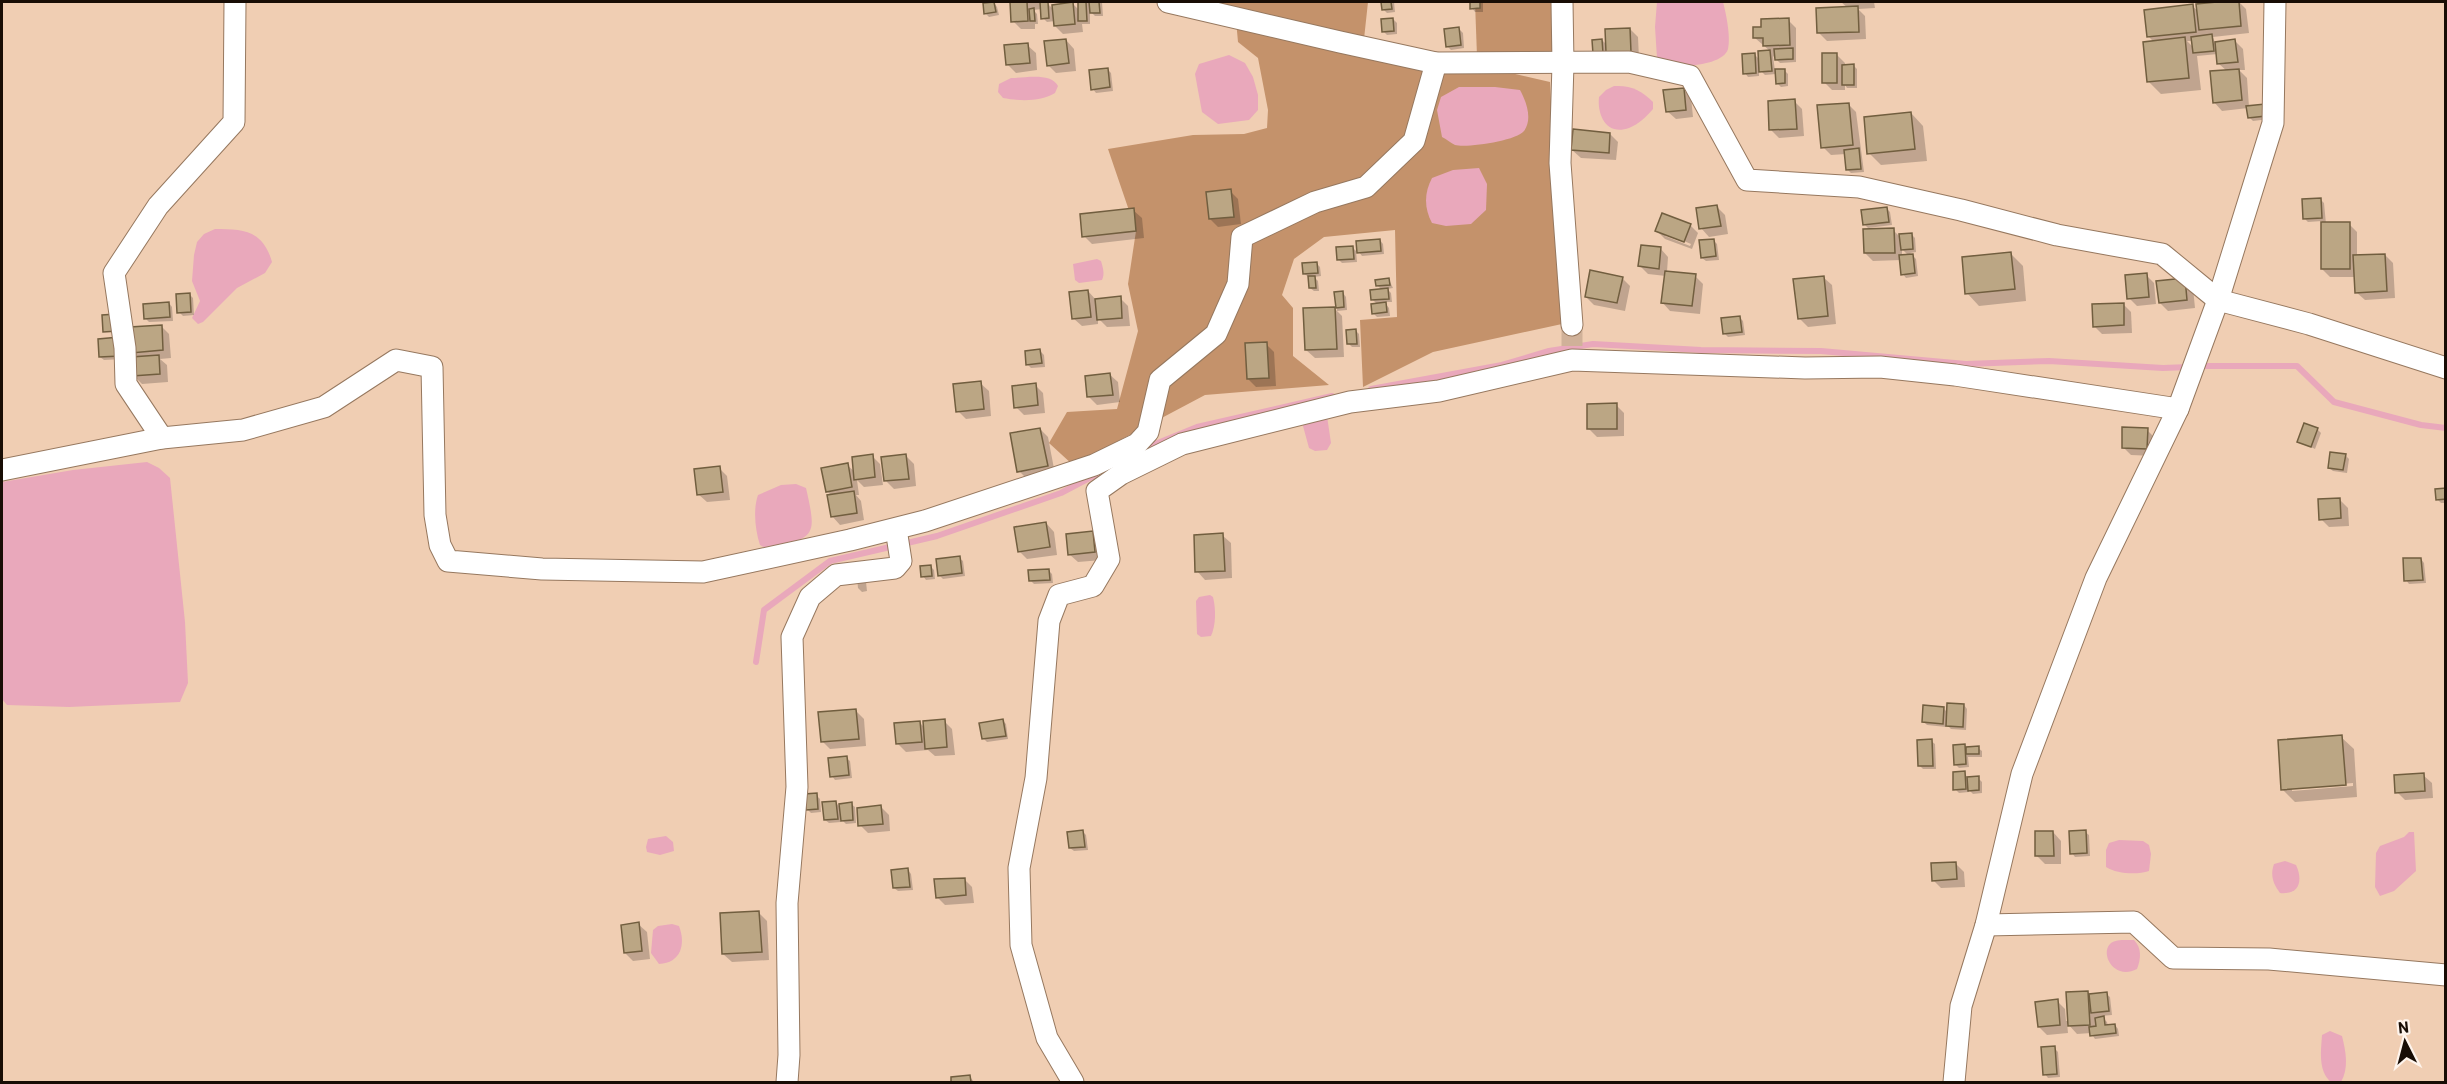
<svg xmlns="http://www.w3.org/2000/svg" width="2447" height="1084" font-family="Barlow,sans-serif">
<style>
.forest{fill:#c4926b}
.water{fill:#e9a8bb}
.shadow{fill:#0003;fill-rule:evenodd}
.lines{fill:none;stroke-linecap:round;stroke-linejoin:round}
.stream{stroke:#e9a8bb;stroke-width:6}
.building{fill:#bba684;stroke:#715e3f;stroke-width:1.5}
.minor-tunnel{stroke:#d0b199;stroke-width:21;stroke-dasharray:21 10;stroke-linecap:butt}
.minor-casing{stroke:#96785f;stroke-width:23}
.minor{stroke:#fff;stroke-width:21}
</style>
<rect width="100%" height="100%" fill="#f0ceb3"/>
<g class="forest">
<polygon points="1204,2 1368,2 1364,39 1550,82 1562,324 1433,352 1363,387 1360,320 1397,317 1395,230 1324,237 1294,259 1282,295 1293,308 1293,356 1329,385 1205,395 1073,465 1049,443 1067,412 1117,409 1138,331 1128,284 1136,231 1108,149 1193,135 1244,134 1267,128 1268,110 1258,58 1238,42 1235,9"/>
<polygon points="1475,2 1557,2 1558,57 1477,56"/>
</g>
<g class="water">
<path d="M1657 2H1723C1726 13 1731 37 1728 49 1724 63 1692 67 1680 65 1673 64 1665 60 1657 58L1655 27Z"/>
<polygon points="1229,55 1245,63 1253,77 1258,95 1258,110 1249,120 1218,124 1202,112 1195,74 1199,64"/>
<path d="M1011 78C1025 78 1051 72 1058 86L1055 93C1041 102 1019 101 1003 98L998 92 999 84Z"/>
<path d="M1614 86C1631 85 1641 90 1653 102V109C1646 117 1639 124 1629 128 1607 136 1597 116 1599 97L1606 90Z"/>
<path d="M1459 87H1495L1520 90C1526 101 1533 119 1524 131 1516 141 1467 148 1455 145 1451 143 1446 139 1442 137L1437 110 1441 97Z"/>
<path d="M1479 168 1487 184 1486 210 1471 224 1446 226 1432 223C1424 208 1424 193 1432 178L1453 170Z"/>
<path d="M215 229C243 229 263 230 272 262L265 273 237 288 203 322 198 324 192 318 200 301 192 281 194 255 197 242 204 234Z"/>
<path d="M1097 259 1101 261C1103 268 1105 274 1102 280L1079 283 1075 280 1073 264Z"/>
<polygon points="1327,416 1331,443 1327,450 1315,451 1309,448 1303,426 1306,418"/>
<polygon points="147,462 159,468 170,478 185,622 188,683 180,702 69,707 7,705 2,699 2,482 73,470"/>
<path d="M796 484 806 488C817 537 816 536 769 550L760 545C755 530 753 509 758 495L781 485Z"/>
<path d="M1210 595 1213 597C1216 609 1216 625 1211 636L1201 637 1197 634 1196 601 1199 597Z"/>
<polygon points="2409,832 2414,832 2416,871 2394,891 2380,896 2375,887 2376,853 2380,846 2404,837"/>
<polygon points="666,836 673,842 674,851 660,855 647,852 646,847 648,839"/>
<path d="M2119 840 2143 841 2149 845 2151 854 2149 871C2137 875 2117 874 2106 867V850L2109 843Z"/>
<path d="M2285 861 2296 865C2303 880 2300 895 2280 893 2273 884 2270 875 2274 864Z"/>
<path d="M672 924 679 926C686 944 681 963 659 964L651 953 653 930 658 926Z"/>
<path d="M2134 940C2142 948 2141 959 2137 969 2114 981 2099 953 2111 943 2116 939 2127 940 2134 940Z"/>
<path d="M2330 1031 2342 1036C2346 1052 2349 1068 2341 1082H2331C2318 1071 2321 1051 2322 1035Z"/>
</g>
<g class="shadow">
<polygon points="1012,2 1041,2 1042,4 1047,3 1054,10 1063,5 1059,2 1071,2 1080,11 1079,2 1102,2 1103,16 1095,16 1090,11 1090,24 1082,24 1083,32 1063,34 1055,26 1055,21 1047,22 1043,18 1042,9 1033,10 1037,14 1038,24 1035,24 1035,29 1021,29 1013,21"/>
<polygon points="1383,2 1394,2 1395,12 1387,13 1383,9"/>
<polygon points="1471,2 1483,2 1483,12 1475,12 1472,8"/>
<polygon points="1841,2 1874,2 1875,8 1858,9 1865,16 1866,39 1827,41 1819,33 1848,8"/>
<path d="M2239 2 2246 9 2249 33 2213 37 2215 43 2235 41 2243 49 2245 70H2239L2247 78 2249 107 2269 119 2253 121 2249 117 2248 108 2222 111 2214 102 2227 71 2219 64 2218 54 2197 56 2201 90 2161 94 2149 82 2154 42 2149 37 2192 6 2199 12 2198 5ZM2187 41H2193L2194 48Z"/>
<polygon points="994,3 997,7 999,15 989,17 985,13"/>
<polygon points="1393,19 1397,23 1397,34 1387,35 1384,32"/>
<polygon points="1788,20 1796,28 1796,62 1780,63 1773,56 1775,71 1784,70 1788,74 1788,86 1781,87 1777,83 1776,74 1765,75 1759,69 1759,76 1748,77 1745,73 1754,54 1760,60 1759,52 1770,51 1755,38 1763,28"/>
<polygon points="1459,29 1463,33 1464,48 1451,50 1447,46"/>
<polygon points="1630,29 1638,37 1639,59 1598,57 1602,40 1608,46"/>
<polygon points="1066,40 1074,49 1076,71 1056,73 1048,65"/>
<polygon points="1027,45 1036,53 1037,70 1016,73 1008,65"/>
<polygon points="1836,54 1845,63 1845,66 1854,66 1857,69 1857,88 1847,88 1845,85 1845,90 1832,90 1824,82"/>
<polygon points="1107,69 1111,73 1113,91 1096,93 1093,89"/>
<polygon points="1683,89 1691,97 1693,117 1676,119 1667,111"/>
<polygon points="1794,101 1802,109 1804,136 1779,138 1771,130"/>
<polygon points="1848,104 1856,112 1864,172 1851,173 1848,170 1846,154 1831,155 1823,147"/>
<polygon points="1911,113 1923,126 1927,161 1881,165 1869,153"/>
<polygon points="1610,134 1618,142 1616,160 1581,158 1572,150"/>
<polygon points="1230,191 1238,199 1241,224 1218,227 1210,219"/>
<polygon points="2321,200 2324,203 2326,224 2349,224 2357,232 2357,257 2385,255 2393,263 2395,298 2365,300 2356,292 2356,277 2330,277 2322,269 2322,221 2308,222 2305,219"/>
<polygon points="1717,207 1725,215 1728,234 1709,237 1701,228"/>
<polygon points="1886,208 1890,212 1892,225 1868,228 1864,224"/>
<polygon points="1133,210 1142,218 1144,238 1092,244 1084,236"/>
<path d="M1690 225 1698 233 1692 249 1665 239 1657 231ZM1665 233 1691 244 1690 246 1665 236Z"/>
<path d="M1893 230 1901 238 1911 234 1915 238 1916 252 1910 253 1916 259 1918 276 1906 278 1903 274 1901 260 1873 261 1865 253ZM1902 249 1909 256H1902Z"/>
<polygon points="1380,240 1383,244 1384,254 1362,256 1359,252"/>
<polygon points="1713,240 1717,244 1719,260 1706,261 1702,258"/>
<polygon points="1352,247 1356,251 1357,262 1342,263 1338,259"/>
<polygon points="1660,248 1668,257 1667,272 1695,276 1703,284 1700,314 1670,311 1662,302 1666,276 1648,274 1640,266"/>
<polygon points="2010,253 2023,266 2026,301 1979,306 1967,293"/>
<polygon points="1316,263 1320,267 1321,276 1314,277 1318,281 1319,291 1314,291 1310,288 1309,277 1304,274"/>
<polygon points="2146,275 2154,283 2156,304 2137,306 2129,298"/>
<polygon points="1823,277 1832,285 1836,324 1808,327 1799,318"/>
<polygon points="1622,278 1630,286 1625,311 1594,305 1586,297"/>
<polygon points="1389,280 1393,288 1387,289 1391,293 1392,302 1384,302 1389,308 1390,316 1377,317 1373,313 1378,305 1372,299 1382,290 1377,285"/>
<polygon points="2158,282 2193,288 2195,308 2168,311 2160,303"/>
<polygon points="1088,291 1096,300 1120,298 1128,306 1130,326 1107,327 1098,318 1098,324 1082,326 1073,318"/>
<polygon points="1343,293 1346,297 1347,310 1337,311 1336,294"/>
<polygon points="189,294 193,298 194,315 183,316 179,312"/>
<polygon points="169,303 172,307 173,321 149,322 146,319"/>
<polygon points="2123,304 2131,312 2132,333 2102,334 2094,326"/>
<polygon points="1334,308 1342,316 1344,357 1315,358 1306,350"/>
<polygon points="1739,317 1743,321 1745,335 1728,337 1724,333"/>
<polygon points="161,326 169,334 171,358 160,359 167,365 168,382 142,384 134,376 139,358 133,352"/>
<polygon points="1355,330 1359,334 1360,347 1352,347 1349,344"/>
<polygon points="99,340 123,359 104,360 100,357"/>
<polygon points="1266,344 1274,352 1276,386 1256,387 1248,379"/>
<polygon points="1040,351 1044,355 1045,367 1031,368 1027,364"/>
<polygon points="1109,374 1118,382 1120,402 1097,405 1089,397"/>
<polygon points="980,383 989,391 991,416 966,419 958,411"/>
<polygon points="1035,385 1043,393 1045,413 1024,415 1016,407"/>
<polygon points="1616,405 1624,413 1624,436 1597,437 1589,429"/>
<polygon points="1040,429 1048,437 1055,474 1027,479 1019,471"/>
<polygon points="2317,429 2321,433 2315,449 2299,441"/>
<polygon points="2147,430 2155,438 2155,456 2131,455 2123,447"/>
<polygon points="2345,455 2349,459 2347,473 2333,471 2329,468"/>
<polygon points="872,456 880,464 883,485 864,487 857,480 859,495 856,495 861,501 864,520 840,525 832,516 832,496 827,491 847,465 855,472"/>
<polygon points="906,456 914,464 916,486 894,489 885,480"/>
<polygon points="719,468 727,476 730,500 707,502 698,494"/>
<polygon points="2446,490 2446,503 2441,503 2437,499"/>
<polygon points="2339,499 2348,508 2349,526 2329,527 2321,519"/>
<polygon points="1046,523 1054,532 1057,555 1027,559 1019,551"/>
<polygon points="1092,533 1100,541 1102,560 1078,562 1069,554"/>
<polygon points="1222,535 1231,543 1232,578 1205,580 1197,571"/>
<polygon points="959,558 963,561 965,576 943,579 939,575"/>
<polygon points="2421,559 2424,563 2426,583 2409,584 2406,580"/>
<polygon points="930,566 934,570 935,579 926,580 923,576"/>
<polygon points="1049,571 1052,574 1053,583 1034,584 1030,580"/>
<polygon points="857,578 866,582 867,591 862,592 858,588"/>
<polygon points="1964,705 1967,709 1966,730 1951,729 1946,724 1946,727 1927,725 1924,722 1943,708 1948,713"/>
<polygon points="856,711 864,719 866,746 830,749 822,741"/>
<polygon points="944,721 952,729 955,755 935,756 928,750 906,752 898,744 919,722 925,728"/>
<polygon points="1003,721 1006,724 1008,739 987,742 983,738"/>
<path d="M2341 737 2354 749 2357 797 2295 802 2283 790ZM2353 783V786L2292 791V788Z"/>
<polygon points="1931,741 1935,744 1936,769 1923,769 1920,766"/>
<polygon points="1954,746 1978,748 1982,751 1982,757 1968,757 1969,767 1959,768 1955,764"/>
<polygon points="846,758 850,761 852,778 835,780 832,776"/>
<polygon points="1964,773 1968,778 1978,778 1982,782 1982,793 1973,794 1969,790 1969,792 1959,793 1955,789"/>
<polygon points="2423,775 2432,783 2433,798 2405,800 2397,792"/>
<polygon points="816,795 820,799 821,812 811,813 807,809"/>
<polygon points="836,803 841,808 851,804 855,807 856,823 846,824 840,818 841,822 829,823 825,820"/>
<polygon points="881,807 889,815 890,831 868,833 860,825"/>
<polygon points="1082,831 1086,835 1088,850 1074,851 1070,848"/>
<polygon points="2053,832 2061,841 2061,864 2045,864 2037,856"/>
<polygon points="2085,832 2089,835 2090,856 2075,857 2072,853"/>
<polygon points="1956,864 1964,872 1965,887 1941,888 1933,880"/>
<polygon points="908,870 911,874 913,890 898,891 894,888"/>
<polygon points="964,879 972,887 974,903 945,905 937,897"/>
<polygon points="759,913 767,921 769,960 732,962 723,954"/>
<polygon points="638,924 647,932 650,959 633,961 625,953"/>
<polygon points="2087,993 2090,995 2106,994 2110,997 2112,1015 2101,1016 2107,1022 2108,1026 2115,1025 2118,1029 2119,1036 2095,1039 2091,1033 2077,1034 2067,1023 2068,1033 2047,1035 2039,1027 2057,1001 2065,1009 2066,1021 2069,1021"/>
<polygon points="2054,1048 2058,1052 2060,1077 2048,1078 2045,1074"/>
<polygon points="970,1077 974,1082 953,1082 953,1078"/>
</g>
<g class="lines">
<g class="stream">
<polyline points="2199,366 2297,366 2334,402 2421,425 2446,428"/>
<polyline points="1371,389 1502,365 1549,351 1593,344 1701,350 1821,351 1966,364 2049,361 2163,368 2189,367"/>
<polyline points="1143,449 1197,427 1332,396"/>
<polyline points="756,662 764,610 830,561 937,536 1061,493 1097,474"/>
</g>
</g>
<g class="building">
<polygon points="994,2 996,12 984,14 983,3"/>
<polygon points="1010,2 1027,2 1028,21 1011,22"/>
<polygon points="1040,2 1048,2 1049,18 1041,19"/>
<polygon points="1073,2 1075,24 1054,26 1052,5"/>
<polygon points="1078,2 1086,2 1087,21 1078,21"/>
<polygon points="1089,2 1099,2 1100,13 1090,13"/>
<polygon points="1381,2 1391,2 1392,9 1382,10"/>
<polygon points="1470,2 1480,2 1480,8 1470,9"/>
<polygon points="2217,2 2239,2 2241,26 2199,30 2196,4"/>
<polygon points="2193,4 2196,32 2147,37 2144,10"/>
<polygon points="1858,6 1859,32 1817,33 1816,8"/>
<polygon points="1034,8 1035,21 1030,21 1029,9"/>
<polygon points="1393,18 1394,31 1382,32 1381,19"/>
<polygon points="1789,18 1790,45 1763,46 1763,38 1753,38 1753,27 1761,27 1761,19"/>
<polygon points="1459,27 1461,45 1446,47 1444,29"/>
<polygon points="1630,28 1631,52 1606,53 1605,29"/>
<polygon points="2212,34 2214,51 2193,53 2191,37"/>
<polygon points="2185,37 2189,78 2147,82 2143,42"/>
<polygon points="1066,39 1069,63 1047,66 1044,41"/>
<polygon points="1602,39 1603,53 1593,54 1592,40"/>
<polygon points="2235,39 2238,62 2217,64 2215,42"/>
<polygon points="1028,43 1030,63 1006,65 1004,45"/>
<polygon points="1793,48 1793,59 1775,60 1774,49"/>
<polygon points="1770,50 1772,71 1759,72 1758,51"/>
<polygon points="1755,53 1756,73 1743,74 1742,54"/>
<rect x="1822" y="53" width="15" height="30"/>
<polygon points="1854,64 1854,85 1842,85 1842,65"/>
<polygon points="1108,68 1110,87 1091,90 1089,70"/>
<polygon points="1775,69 1785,69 1785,83 1776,84"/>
<polygon points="2239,69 2242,100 2213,103 2210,71"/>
<polygon points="1684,88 1686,110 1666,112 1663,90"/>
<polygon points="1795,99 1797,129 1769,130 1768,101"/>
<polygon points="1849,103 1853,145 1821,148 1817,105"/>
<polygon points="2265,104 2266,116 2248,118 2246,106"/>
<polygon points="1911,112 1915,149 1867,154 1864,117"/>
<polygon points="1573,129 1610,133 1609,153 1571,150"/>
<polygon points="1859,148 1861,169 1846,170 1844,150"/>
<polygon points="1231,189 1234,217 1209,219 1206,192"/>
<polygon points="2321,198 2322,218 2303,219 2302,199"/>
<polygon points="1717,205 1721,226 1699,229 1696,208"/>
<polygon points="1887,207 1889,222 1863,225 1861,210"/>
<polygon points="1134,208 1136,231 1082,237 1080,214"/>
<polygon points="1662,213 1691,224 1684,242 1655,231"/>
<rect x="2321" y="222" width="29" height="47"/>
<polygon points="1894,228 1895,253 1864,253 1863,229"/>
<polygon points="1912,233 1913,249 1901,250 1899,234"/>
<polygon points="1380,239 1381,251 1357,253 1356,241"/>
<polygon points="1714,239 1716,256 1701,258 1699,240"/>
<polygon points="1641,245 1661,247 1659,269 1638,266"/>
<polygon points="1353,246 1354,259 1337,260 1336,247"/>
<polygon points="2011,252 2015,289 1965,294 1962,257"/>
<polygon points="1913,254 1915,273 1901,275 1899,255"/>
<polygon points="2385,254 2387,291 2355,293 2353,255"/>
<polygon points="1317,262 1318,273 1303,274 1302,263"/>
<polygon points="1590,270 1623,277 1617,303 1585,297"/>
<polygon points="1665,271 1696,274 1692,306 1661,303"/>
<polygon points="2147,273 2149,297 2127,299 2125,275"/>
<polygon points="1308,276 1315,276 1316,288 1309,288"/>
<polygon points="1824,276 1828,316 1798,319 1793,279"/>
<polygon points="1389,278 1390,285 1376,286 1375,280"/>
<polygon points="2185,278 2187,300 2159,303 2156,281"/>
<polygon points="1388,288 1389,299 1371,300 1370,290"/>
<polygon points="1088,290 1091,317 1072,319 1069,292"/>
<polygon points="1343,291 1344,307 1336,308 1334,292"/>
<polygon points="190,293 191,312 177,313 176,294"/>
<polygon points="1121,296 1122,318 1097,320 1095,299"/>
<polygon points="169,302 170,317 144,319 143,304"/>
<polygon points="1386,302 1387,312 1372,314 1371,304"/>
<polygon points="2124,303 2124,325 2093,327 2092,304"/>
<polygon points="1335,307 1337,349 1305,350 1303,308"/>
<polygon points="116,314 118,331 103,332 102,315"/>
<polygon points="1740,316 1742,332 1723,334 1721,318"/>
<polygon points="162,325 163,350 131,353 130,327"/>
<polygon points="1356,329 1357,344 1347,344 1346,330"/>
<polygon points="119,337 121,356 99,357 98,339"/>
<polygon points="1267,342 1269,378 1247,379 1245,343"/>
<polygon points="1040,349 1042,363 1026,365 1025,351"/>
<polygon points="159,355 160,374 132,376 131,357"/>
<polygon points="1110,373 1113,395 1087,397 1085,376"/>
<polygon points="981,381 984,409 956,412 953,384"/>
<polygon points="1036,383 1038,405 1014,408 1012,386"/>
<polygon points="1617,403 1617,429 1587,429 1587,404"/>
<polygon points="2304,423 2318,428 2311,447 2297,442"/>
<polygon points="2122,427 2148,428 2147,449 2122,448"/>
<polygon points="1040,428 1048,466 1017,472 1010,433"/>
<polygon points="2330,452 2346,454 2343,470 2328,468"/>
<polygon points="873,454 875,477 854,480 852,457"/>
<polygon points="906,454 909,479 884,481 881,457"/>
<polygon points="848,463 852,487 826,492 821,468"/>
<polygon points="720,466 723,492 697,495 694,469"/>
<polygon points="2446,488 2446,499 2436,500 2435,489"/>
<polygon points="854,491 857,513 831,517 827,495"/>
<polygon points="2340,498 2341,518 2319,520 2318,499"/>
<polygon points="1046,522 1050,547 1018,552 1014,527"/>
<polygon points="1093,531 1095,552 1068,555 1066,534"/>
<polygon points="1223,533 1225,571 1195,572 1194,535"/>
<polygon points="960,556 962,573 938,576 936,559"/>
<polygon points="2403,558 2421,558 2423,580 2404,581"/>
<polygon points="931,565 932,576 921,577 920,566"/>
<polygon points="1049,569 1050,580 1029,581 1028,570"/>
<polygon points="1947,703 1964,704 1963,727 1946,726"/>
<polygon points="1923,705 1944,707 1943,724 1922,722"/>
<polygon points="856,709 859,739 821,742 818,712"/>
<polygon points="945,719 947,747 925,749 923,721"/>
<polygon points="1003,719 1006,736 982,739 979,723"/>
<polygon points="920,721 922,742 896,744 894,723"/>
<polygon points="2342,735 2346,785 2281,790 2278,740"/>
<polygon points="1932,739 1933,766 1918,766 1917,740"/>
<polygon points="1965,744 1966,764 1954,765 1953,745"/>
<polygon points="1979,746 1979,754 1966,754 1966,747"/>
<polygon points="847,756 849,775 830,777 828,758"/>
<polygon points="1965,771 1966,789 1953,790 1953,772"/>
<polygon points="2424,773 2425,791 2395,793 2394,775"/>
<polygon points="1979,776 1979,790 1968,791 1967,777"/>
<polygon points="817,793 818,809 806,810 804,794"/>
<polygon points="836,801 838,819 824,820 822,802"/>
<polygon points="852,802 853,820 841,821 839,804"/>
<polygon points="881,805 883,824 858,826 857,808"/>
<polygon points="1083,830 1085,847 1069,848 1067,832"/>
<polygon points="2086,830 2087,853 2070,854 2069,831"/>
<polygon points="2035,831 2053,831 2054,856 2035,856"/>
<polygon points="1956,862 1957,879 1932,881 1931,863"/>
<polygon points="908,868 910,887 893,888 891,870"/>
<polygon points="965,878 966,895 936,898 934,879"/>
<polygon points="759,911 762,952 722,954 720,913"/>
<polygon points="639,922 642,951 624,953 621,925"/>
<polygon points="2088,991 2090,1025 2068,1026 2066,992"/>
<polygon points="2107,992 2109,1011 2091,1013 2089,994"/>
<polygon points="2058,999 2060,1025 2038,1027 2035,1002"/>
<polygon points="2104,1016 2105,1025 2115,1024 2116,1033 2090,1036 2089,1027 2096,1026 2095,1018"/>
<polygon points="2055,1046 2057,1074 2043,1075 2041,1047"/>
<polygon points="970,1075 971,1082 951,1082 951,1077"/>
</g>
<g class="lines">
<polyline class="minor-tunnel" points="1572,325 1572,360"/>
<defs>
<g id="minor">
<polyline points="1168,2 1340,42 1436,63 1629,62 1690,76 1747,180 1859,187 1961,210 2057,235 2162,254 2218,300 2309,324 2446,368"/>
<polyline points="1562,2 1563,64 1560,163 1572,325"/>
<polyline points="162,438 126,384 125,348 114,273 158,206 234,122 235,2"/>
<polyline points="2,470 162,438 243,430 324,407 396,360 432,367 435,515 440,545 448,561 542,569 703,572 850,540 925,521 1094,465 1137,444 1148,432 1160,380 1216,334 1238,284 1242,237 1315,202 1366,187 1414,141 1436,63"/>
<polyline points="1986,925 2134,922 2173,958 2269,959 2446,975"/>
<polyline points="787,1082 789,1055 787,903 797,787 792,637 810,597 836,575 895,568 901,561 896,529"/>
<polyline points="1073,1082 1047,1038 1021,945 1019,868 1036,778 1049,621 1059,595 1093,586 1109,559 1097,491 1121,474 1182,444 1350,402 1439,391 1572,360 1805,368 1880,367 1955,375 2178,409"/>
<polyline points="1954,1082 1961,1006 1986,925 2022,774 2096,578 2178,409 2218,300 2273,123 2275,2"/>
</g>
</defs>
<use href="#minor" class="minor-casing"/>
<use href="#minor" class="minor"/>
</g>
<rect width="2447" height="1084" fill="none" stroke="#180d05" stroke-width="6"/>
<g transform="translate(2405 1042) rotate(354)" stroke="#fef4ec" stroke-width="4.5" paint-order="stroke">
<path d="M0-4.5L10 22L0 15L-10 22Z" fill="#180d05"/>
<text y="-9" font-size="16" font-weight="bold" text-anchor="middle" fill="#180d05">N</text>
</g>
</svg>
